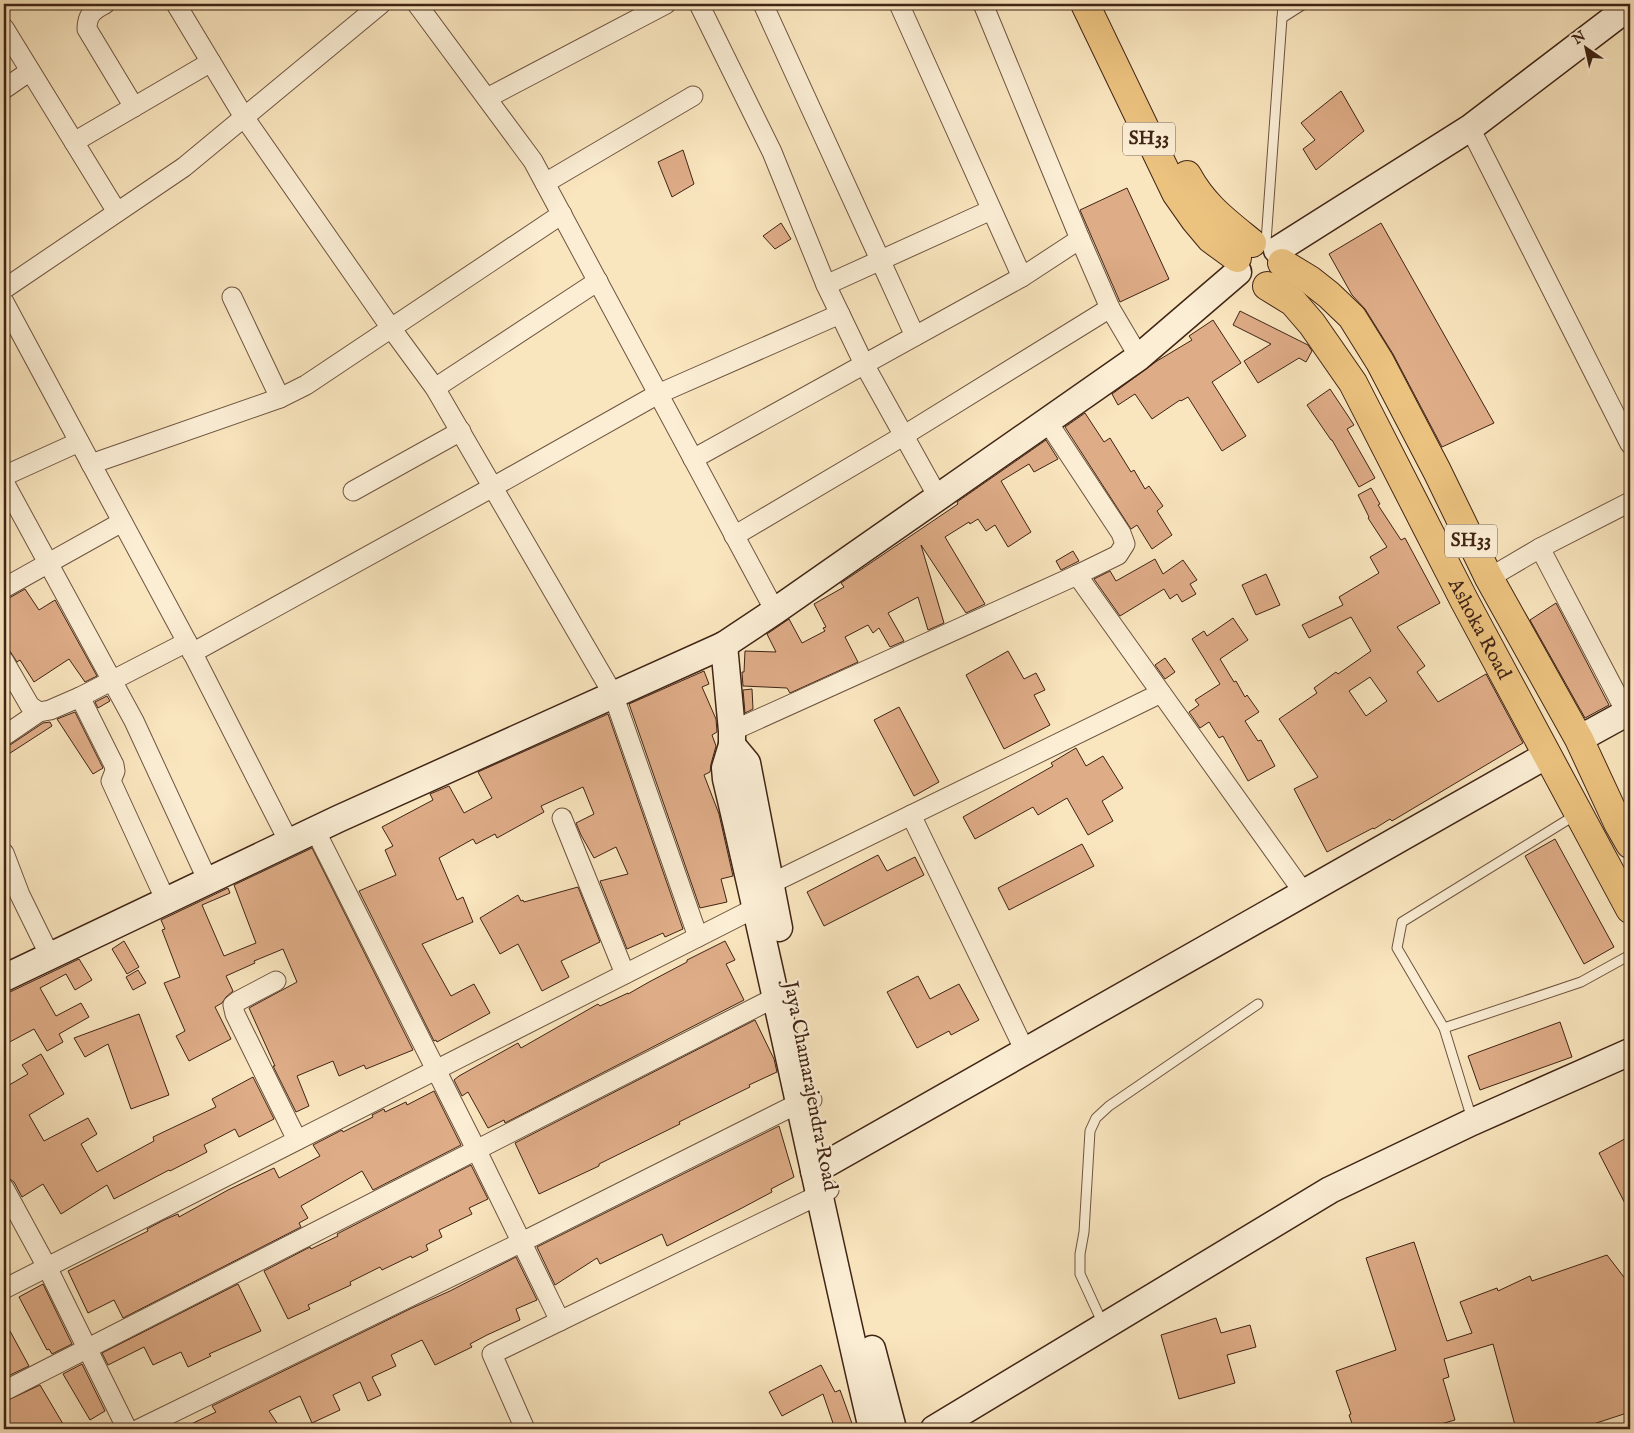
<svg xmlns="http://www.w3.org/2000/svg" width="1634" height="1433" font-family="'IM FELL English',serif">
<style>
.building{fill:#deac87;stroke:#402415;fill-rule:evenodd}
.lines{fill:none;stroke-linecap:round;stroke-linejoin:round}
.lane-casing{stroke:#6e543f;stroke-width:11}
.street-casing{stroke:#6e543f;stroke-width:21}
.secondary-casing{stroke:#402415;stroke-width:29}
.primary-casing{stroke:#402415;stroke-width:30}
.lane{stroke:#fbeed5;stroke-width:9}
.street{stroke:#fbeed5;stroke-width:19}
.secondary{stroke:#fbeed5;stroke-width:26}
.primary{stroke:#ecc27f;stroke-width:28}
.labels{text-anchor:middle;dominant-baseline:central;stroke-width:4.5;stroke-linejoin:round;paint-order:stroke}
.shield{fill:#fbeed5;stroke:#78614f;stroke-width:1}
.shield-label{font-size:19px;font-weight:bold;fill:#402415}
.street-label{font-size:20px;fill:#402415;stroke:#fbeed5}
</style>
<rect width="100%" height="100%" fill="#f9e5be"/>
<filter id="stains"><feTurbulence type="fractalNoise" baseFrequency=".004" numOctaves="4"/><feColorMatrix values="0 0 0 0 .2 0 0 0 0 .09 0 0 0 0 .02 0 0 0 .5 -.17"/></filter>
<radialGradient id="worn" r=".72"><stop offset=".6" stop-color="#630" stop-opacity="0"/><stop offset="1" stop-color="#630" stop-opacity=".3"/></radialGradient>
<g class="building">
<polygon points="1341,91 1364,131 1316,170 1303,149 1315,140 1301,123"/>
<polygon points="683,150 694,184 672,197 658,162"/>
<polygon points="1127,188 1169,279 1120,302 1080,210"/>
<polygon points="781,223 791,239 775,249 763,236"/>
<polygon points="1381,223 1494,423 1442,447 1393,354 1365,309 1352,295 1329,254"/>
<polygon points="1240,311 1308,345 1312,351 1306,362 1299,358 1258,383 1244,361 1271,344 1233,325"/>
<polygon points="1213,320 1241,363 1212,382 1246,436 1222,451 1188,397 1181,401 1180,400 1152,419 1135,394 1118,405 1112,394 1157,361 1192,340 1189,336"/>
<polygon points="1330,389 1354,425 1347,429 1375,478 1359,487 1332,440 1331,440 1307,405"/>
<polygon points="1085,413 1104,442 1110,438 1131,472 1134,470 1145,489 1149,486 1163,506 1157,511 1172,535 1152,549 1137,525 1131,529 1065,427"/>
<polygon points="1046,440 1058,459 1034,472 1029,464 1001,481 1031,532 1008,547 995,525 986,531 978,519 970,524 969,522 945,537 985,604 966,613 921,545 944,623 928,630 918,597 888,613 904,641 890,647 879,628 873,633 868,625 845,637 858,662 790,693 787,688 743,686 742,672 744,672 745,651 776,652 767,634 789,619 802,643 825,631 823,628 826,627 814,604 844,587 841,583 958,504 957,502"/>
<path d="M1371 488 1380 504 1378 505 1401 540 1405 538 1440 603 1397 627 1425 666 1417 672 1438 702 1486 674 1523 743 1392 821 1390 819 1374 829 1373 828 1327 852 1294 789 1318 777 1279 719 1317 693 1314 688 1336 672 1338 674 1371 651 1351 617 1309 638 1302 625 1343 605 1339 597 1379 573 1370 557 1387 547 1368 518 1369 517 1358 495ZM1370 677 1387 701 1366 716 1349 691Z"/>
<polygon points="1073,551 1079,561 1061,570 1056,561"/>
<polygon points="1155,559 1163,574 1183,560 1197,580 1190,584 1196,594 1182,602 1177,594 1170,599 1164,589 1120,616 1094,579 1110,571 1116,581"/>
<polygon points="1266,574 1280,605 1256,615 1242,585"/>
<polygon points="25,589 39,610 55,600 97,676 85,682 69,659 34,682 20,660 17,662 4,642 4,601"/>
<polygon points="1556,603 1609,705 1585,718 1530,620"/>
<polygon points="1233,618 1248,640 1220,659 1234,682 1236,681 1245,697 1247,695 1259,712 1245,721 1258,741 1261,740 1275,766 1248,781 1223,736 1219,738 1209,722 1200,728 1189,712 1199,705 1195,700 1220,684 1192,639 1204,631 1207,636"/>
<polygon points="1008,651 1024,679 1036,673 1045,690 1034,695 1050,725 1004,749 966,675"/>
<polygon points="1165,658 1175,672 1165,679 1155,665"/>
<polygon points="704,671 709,684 702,687 716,719 717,732 712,735 716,746 711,764 710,772 704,775 719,814 733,876 721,879 727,902 700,908 629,704"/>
<polygon points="752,689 753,709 745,713 743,690"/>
<polygon points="107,696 110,701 98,708 95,702"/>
<polygon points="899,707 939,782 914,796 874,720"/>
<polygon points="75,712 103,768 93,774 57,719"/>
<polygon points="608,714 683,929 665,937 663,933 627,949 600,881 628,874 616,847 594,858 581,835 576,823 594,814 583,787 541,806 544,812 497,838 495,834 476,844 473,839 439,858 457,900 463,897 473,922 422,944 451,996 474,984 490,1013 437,1042 436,1040 434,1041 359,891 396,875 385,850 393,846 382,827 433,800 430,794 449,786 464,813 492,798 478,772"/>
<polygon points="50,722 52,726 4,757 4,747 10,745 43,723"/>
<polygon points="1076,748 1086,766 1103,756 1123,788 1102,801 1113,821 1088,835 1067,798 1038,815 1033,807 975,839 963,817 1053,766 1051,763"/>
<polygon points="1555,839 1614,947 1584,964 1525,856"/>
<polygon points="1082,844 1094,866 1009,910 998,888"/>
<polygon points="312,848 413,1050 366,1069 364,1065 339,1076 333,1061 297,1076 309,1106 296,1112 273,1066 275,1066 249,1008 297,982 283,949 254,961 255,963 226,976 233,991 226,997 222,1003 215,1007 231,1039 189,1061 176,1036 185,1031 164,983 180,977 162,930 165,929 161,920 228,888 230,893 202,905 224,956 256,943 234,885"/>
<polygon points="878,855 887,871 915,857 924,875 824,926 807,892"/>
<polygon points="578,887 600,942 561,961 569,977 542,991 518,944 500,954 480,918 518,895 521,901 523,900 524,902"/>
<polygon points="124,941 139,967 127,974 112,949"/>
<polygon points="725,941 735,960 726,964 744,1000 505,1123 504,1120 488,1128 468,1092 462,1096 454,1080 459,1076 518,1043 521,1048 598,1004 600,1006 628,993 628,994 649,982 687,962 687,960"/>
<polygon points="79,959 92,980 75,990 66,974 40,988 56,1016 81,1003 89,1017 59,1034 63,1042 47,1051 34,1029 4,1045 4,993 10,992"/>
<polygon points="138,970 146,983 133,990 126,977"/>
<polygon points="918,976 930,999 959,984 979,1020 951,1035 949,1031 917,1048 887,992"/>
<polygon points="139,1014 169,1095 131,1109 108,1044 85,1057 74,1038"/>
<polygon points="755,1020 774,1059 777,1072 749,1085 750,1087 679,1122 680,1124 599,1164 599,1166 539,1194 515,1143"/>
<polygon points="1560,1022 1572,1057 1480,1090 1468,1056"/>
<polygon points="41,1054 64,1094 29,1115 44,1141 88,1118 97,1134 81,1144 97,1172 154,1141 153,1137 216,1107 212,1099 253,1077 274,1119 239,1137 235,1129 204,1145 207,1152 170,1171 169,1170 114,1199 107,1185 61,1214 43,1184 22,1197 14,1182 4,1175 4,1088 28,1074 22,1065"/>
<polygon points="434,1091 461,1145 373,1190 362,1171 301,1206 308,1218 299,1223 301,1227 123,1318 114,1300 88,1313 68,1271 148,1231 147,1229 164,1220 178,1214 179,1217 228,1190 274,1168 279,1178 320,1156 313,1145 342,1130 343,1132 373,1117 372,1115 384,1109 385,1112 406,1102 407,1105"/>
<polygon points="779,1126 794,1177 771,1189 772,1192 742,1208 667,1246 662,1234 600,1264 597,1258 555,1285 537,1247"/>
<polygon points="1630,1136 1630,1213 1599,1153"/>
<polygon points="471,1165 488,1199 469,1208 472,1214 439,1230 442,1237 426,1245 428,1250 412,1258 411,1256 382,1270 380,1267 350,1282 351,1285 308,1305 310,1309 288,1319 264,1271 310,1247 311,1249 338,1236 337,1234"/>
<polygon points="1414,1242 1447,1341 1472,1333 1460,1302 1497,1288 1498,1291 1530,1276 1532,1281 1607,1255 1630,1285 1630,1412 1578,1429 1516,1429 1493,1344 1444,1359 1449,1377 1443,1379 1455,1420 1423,1429 1354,1429 1349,1415 1351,1414 1336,1371 1396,1350 1366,1258"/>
<polygon points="516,1257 537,1300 516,1309 520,1320 487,1335 470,1344 472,1347 435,1365 422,1340 391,1355 396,1366 372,1377 381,1395 368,1401 360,1382 333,1395 340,1410 312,1423 300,1396 269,1411 277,1423 267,1429 181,1429 216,1412 212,1406 412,1308 450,1291"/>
<polygon points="43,1284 72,1344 52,1354 49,1349 47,1350 19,1297"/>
<polygon points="238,1284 261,1331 209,1354 211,1356 188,1367 181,1352 153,1365 144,1347 108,1365 102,1353"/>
<polygon points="1216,1318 1221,1333 1250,1325 1256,1347 1227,1355 1235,1383 1179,1399 1161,1335"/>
<polygon points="4,1320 29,1366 4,1378"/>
<polygon points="82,1364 105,1411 90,1420 63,1374"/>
<polygon points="821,1365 835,1392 840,1390 854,1429 835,1429 823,1394 782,1416 769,1392"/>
<polygon points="40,1385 66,1429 4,1429 4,1402"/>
</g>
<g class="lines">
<defs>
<g id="lane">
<polyline points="1282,18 1304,4"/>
<polyline points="1266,242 1283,4"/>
<polyline points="1444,1028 1581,982 1630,955"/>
<polyline points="1472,1119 1444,1028 1397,948 1402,922 1577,814"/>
<polyline points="1103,1324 1080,1274 1080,1254 1084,1232 1090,1131 1096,1118 1109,1106 1258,1004"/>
</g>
<g id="street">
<path d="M105 4C93 10 87 15 87 29L134 107"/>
<polyline points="176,4 244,117 391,328 435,388 613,694 698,937"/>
<polyline points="417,4 533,161 775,611"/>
<polyline points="699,4 772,152 826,285 864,364 938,497"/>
<polyline points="763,4 915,336"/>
<polyline points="899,4 1022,277"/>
<polyline points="983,4 1080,239 1110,308 1139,357"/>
<polyline points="4,28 117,212"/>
<polyline points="4,89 30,71"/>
<polyline points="487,98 666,4"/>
<polyline points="1470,128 1630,444"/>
<polyline points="74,142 211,62"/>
<polyline points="545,183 693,96"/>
<polyline points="826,285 991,210"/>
<polyline points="4,289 184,167 381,4"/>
<polyline points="232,297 280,398"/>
<polyline points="4,302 187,642 289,842"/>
<polyline points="435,388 598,281"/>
<polyline points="1047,421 1121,533 1125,544 1118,555 1077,575"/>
<polyline points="693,459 1022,277 1080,239"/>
<polyline points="91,464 280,398 306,385 562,214"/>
<polyline points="4,476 79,442"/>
<polyline points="4,482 134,721 208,881"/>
<polyline points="353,491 461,431"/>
<polyline points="734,536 903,436 1110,308"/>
<polyline points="1540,548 1627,714"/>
<polyline points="1489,578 1540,548 1630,502"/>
<polyline points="4,588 122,522"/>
<polyline points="192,653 493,487 658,394 840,314"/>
<polyline points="4,661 30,706 39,712 50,710 80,697 187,642"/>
<polyline points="80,697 114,765 115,771 111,781 166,901"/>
<polyline points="732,731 1077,575 1304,893"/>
<polyline points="4,736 39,712"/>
<polyline points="911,815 1025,1051"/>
<polyline points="562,818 625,974"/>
<polyline points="315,830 477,1151 560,1321"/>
<polyline points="4,853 20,895 50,956"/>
<polyline points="770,884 1161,693"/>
<polyline points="276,981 238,1001 233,1005 235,1014 297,1140"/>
<polyline points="4,1188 47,1267 127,1429"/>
<polyline points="4,1289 765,903"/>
<polyline points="4,1391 776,997"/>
<polyline points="139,1429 522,1242 799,1103 812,1100"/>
<polyline points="525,1429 492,1354 829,1190"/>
</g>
<g id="secondary">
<polyline points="1277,250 1470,128 1630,6"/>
<path d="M724 645 732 731V745L725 768 726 779C777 995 822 1213 872 1429"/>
<polyline points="1579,739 1630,711"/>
<polyline points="732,745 747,763 779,928"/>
<polyline points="4,978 338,819 724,645 775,611 1139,357 1238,272"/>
<polyline points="814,1171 1547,755"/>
<polyline points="872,1349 893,1429"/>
<polyline points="934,1429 1330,1190 1472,1122 1630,1052"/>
</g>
<g id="primary">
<polyline points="1085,4 1176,193 1195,220 1211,239 1237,258"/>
<path d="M1187 175C1204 206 1225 221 1252 243"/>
<polyline points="1282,263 1310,280 1329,295 1352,317 1380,362 1437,471 1489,578 1579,739 1618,823 1630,844"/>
<path id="s1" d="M1267 286 1293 302 1312 324 1353 383 1464 600 1630 909"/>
</g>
</defs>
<use href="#lane" class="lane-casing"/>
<use href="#street" class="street-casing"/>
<use href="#secondary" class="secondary-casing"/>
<use href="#primary" class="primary-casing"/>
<use href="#lane" class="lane"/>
<use href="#street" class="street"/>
<use href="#secondary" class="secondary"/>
<use href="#primary" class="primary"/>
</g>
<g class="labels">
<g class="shield">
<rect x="1123" y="122.5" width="52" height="33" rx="4"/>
<rect x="1445" y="524.5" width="52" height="33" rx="4"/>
</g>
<g class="shield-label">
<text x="1149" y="139">SH33</text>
<text x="1471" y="541">SH33</text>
</g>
<g class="street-label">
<text stroke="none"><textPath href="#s1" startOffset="408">Ashoka Road</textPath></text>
<text transform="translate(810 1086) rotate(79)">Jaya Chamarajendra Road</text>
</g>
</g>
<rect width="1634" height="1433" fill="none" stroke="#f9e5be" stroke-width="20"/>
<rect x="5" y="5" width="1624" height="1423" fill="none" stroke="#402415" stroke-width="2.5"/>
<rect x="10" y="10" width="1614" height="1413" fill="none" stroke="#402415"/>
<g transform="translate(1586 48) rotate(326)" stroke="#fbeed5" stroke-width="4" paint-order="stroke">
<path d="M0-4L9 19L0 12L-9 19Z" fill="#402415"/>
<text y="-8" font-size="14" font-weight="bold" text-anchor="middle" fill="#402415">N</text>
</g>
<rect width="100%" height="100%" filter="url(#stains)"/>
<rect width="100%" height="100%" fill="url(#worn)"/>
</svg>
